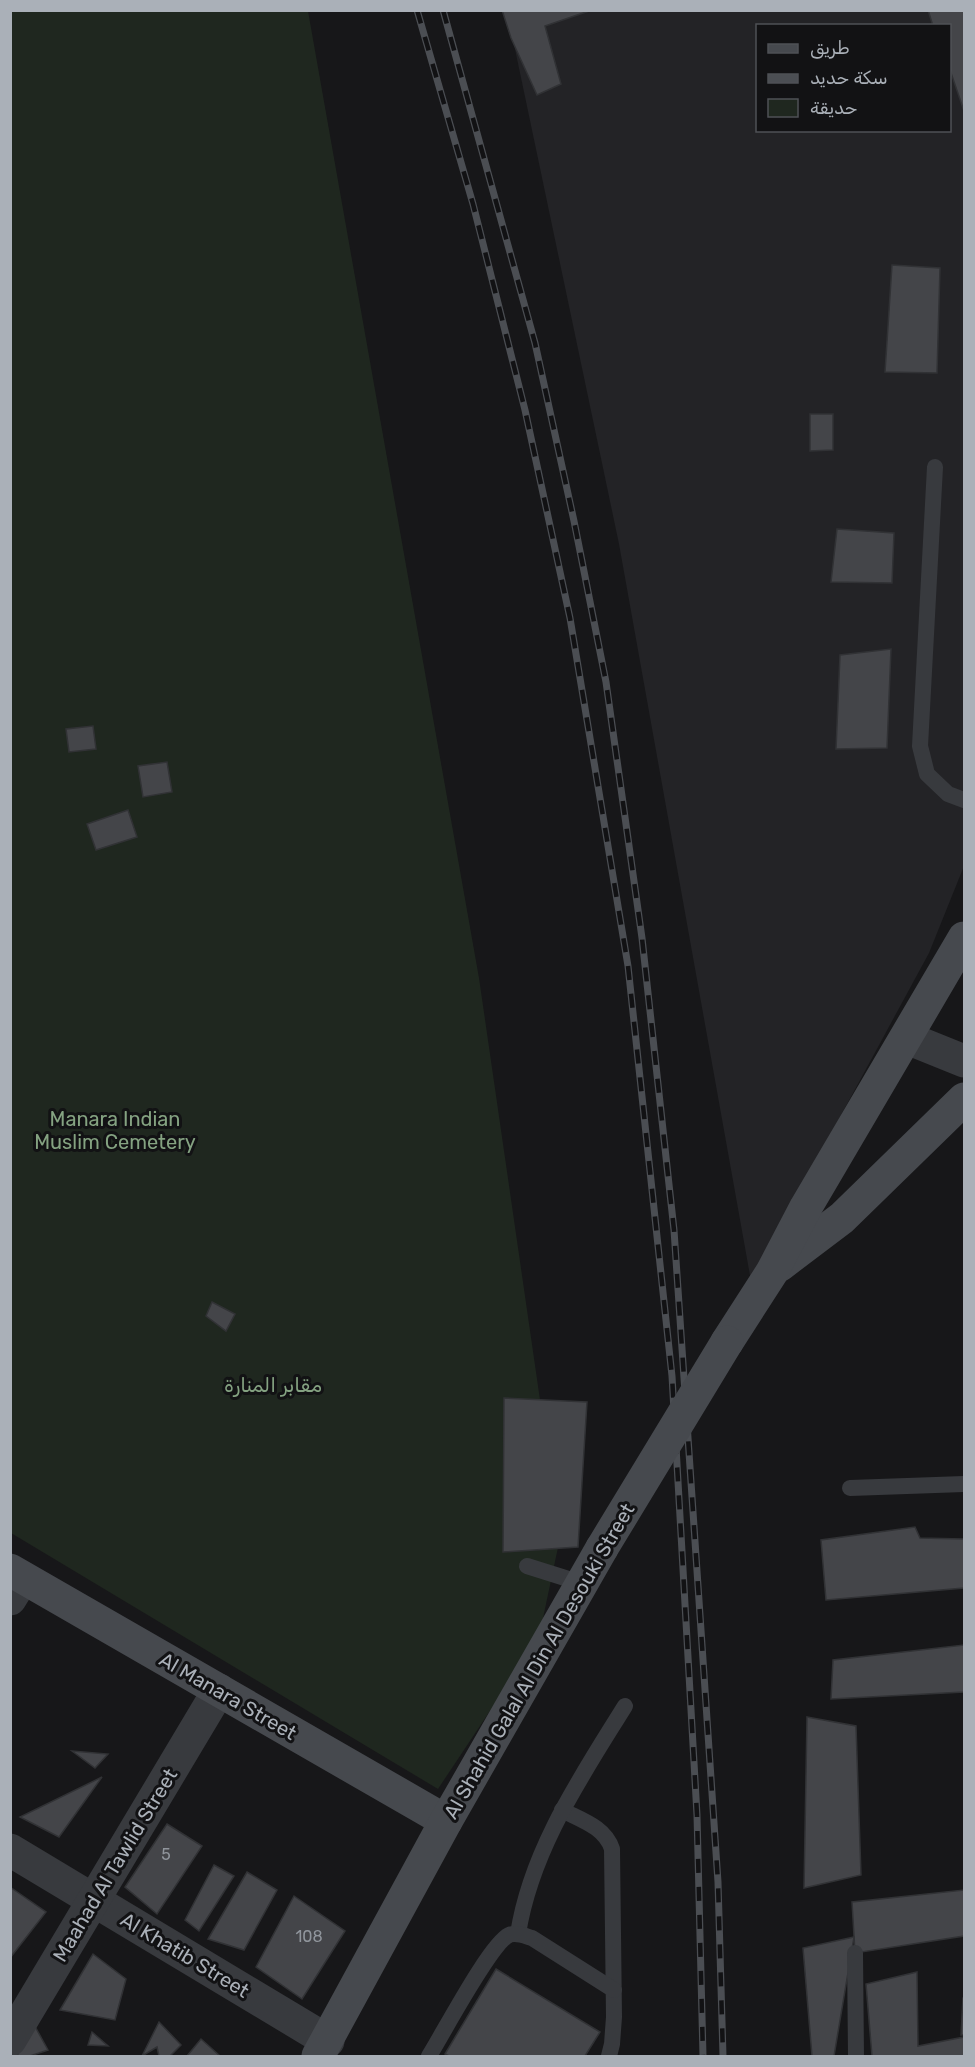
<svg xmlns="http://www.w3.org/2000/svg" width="975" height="2067" font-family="Rubik,Vazirmatn,sans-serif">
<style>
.built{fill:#232326;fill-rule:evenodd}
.green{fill:#1f271f}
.building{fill:#444549;stroke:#313235;stroke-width:1.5}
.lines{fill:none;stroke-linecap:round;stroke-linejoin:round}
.lane{stroke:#383a3e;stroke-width:16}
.street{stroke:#383a3e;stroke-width:33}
.secondary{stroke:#46494e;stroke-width:33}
.rail-casing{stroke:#4b4e53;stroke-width:7}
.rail{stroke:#121214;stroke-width:4.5;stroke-dasharray:14;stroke-linecap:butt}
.secondary-bridge{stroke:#46494e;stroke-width:33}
.labels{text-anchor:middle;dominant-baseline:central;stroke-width:6;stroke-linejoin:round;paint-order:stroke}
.number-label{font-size:16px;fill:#90959c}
.park-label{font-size:20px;fill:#84a281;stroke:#121214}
.street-label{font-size:20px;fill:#aab0b8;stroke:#121214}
</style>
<rect width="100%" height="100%" fill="#171719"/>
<path class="built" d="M507 11H964V866L929 953 751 1281 619 544ZM758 26H950V130H758Z"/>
<polygon class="green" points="11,11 308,11 479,978 560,1538 539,1637 438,1789 11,1533"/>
<g class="building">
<polygon points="502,10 592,10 545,26 561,84 537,95 511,38"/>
<polygon points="928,10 964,10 964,111 950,70 950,26 933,26"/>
<polygon points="892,265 940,268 937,373 885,372"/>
<polygon points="810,414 833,414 833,450 810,451"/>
<polygon points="837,529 894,533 892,583 831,582"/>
<polygon points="891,649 887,748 836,749 840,655"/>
<polygon points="93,726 96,749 69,752 66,729"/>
<polygon points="167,762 172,792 143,797 138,766"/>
<polygon points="128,810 137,837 96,850 87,824"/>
<polygon points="212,1302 235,1314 226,1331 206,1316"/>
<polygon points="504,1398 587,1402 578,1547 503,1552"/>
<polygon points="915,1527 920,1538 964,1539 964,1588 826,1600 821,1540"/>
<polygon points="964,1645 964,1692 831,1699 833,1660"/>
<polygon points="807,1717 856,1726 861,1875 804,1888"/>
<polygon points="72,1751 108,1754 95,1768"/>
<polygon points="102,1777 59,1837 20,1817"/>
<polygon points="167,1824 202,1846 157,1914 125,1887"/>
<polygon points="214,1865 234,1876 199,1931 185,1920"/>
<polygon points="247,1872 277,1890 244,1950 208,1939"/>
<polygon points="10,1887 46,1912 10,1958"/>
<polygon points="964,1890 964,1936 855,1953 852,1902"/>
<polygon points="294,1896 345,1931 302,1999 256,1967"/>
<polygon points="854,1937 834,2056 812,2056 803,1948"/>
<polygon points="93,1954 126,1979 115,2020 60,2010"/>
<polygon points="496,1969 600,2032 585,2056 449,2056 445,2054"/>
<polygon points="917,1972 918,2046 964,2037 964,2056 872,2056 866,1984"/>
<polygon points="964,1997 964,2035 961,2035 963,1998"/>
<polygon points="32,2021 48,2050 30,2056 17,2056"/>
<polygon points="159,2022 181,2045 170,2056 159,2056 157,2047 142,2056"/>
<polygon points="92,2032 108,2046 88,2045"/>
<polygon points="201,2039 220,2056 187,2056"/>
</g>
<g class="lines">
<g class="lane">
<polyline points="935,467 920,746 927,774 948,794 964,800"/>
<polyline points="850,1488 964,1484"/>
<polyline points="527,1566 581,1583"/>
<path d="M562 1810C581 1820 605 1827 612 1849L614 2017 612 2044 609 2056"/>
<path d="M518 1934C531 1850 581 1777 625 1706"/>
<polyline points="855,1953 856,2056"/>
<path d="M429 2056C443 2034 490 1944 509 1935 516 1932 525 1936 532 1938L614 1990"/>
</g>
<g class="street">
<polyline points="907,1038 964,1061"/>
<polyline points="10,1599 23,1578"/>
<polyline points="10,1850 328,2041"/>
<polyline points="10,2040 219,1690"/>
</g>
<g class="secondary">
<polyline points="780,1265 842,1218 964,1099"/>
<polyline points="727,1342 772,1272 806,1207 964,938"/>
<polyline points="10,1570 446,1821"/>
<polyline points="318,2056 446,1821 602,1548"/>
</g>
<defs>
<g id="rail">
<polyline points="417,10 473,204 525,410 570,618 628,966 672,1376 697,1815 703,2056"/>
<polyline points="443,10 535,343 574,521 606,682 642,938 674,1230 718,1882 723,2056"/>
</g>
</defs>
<use href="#rail" class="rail-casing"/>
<use href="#rail" class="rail"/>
<polyline class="secondary-bridge" points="602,1548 727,1342"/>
</g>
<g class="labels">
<g class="number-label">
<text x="166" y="1854">5</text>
<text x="309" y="1936">108</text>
</g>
<g class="park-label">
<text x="115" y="1119">Manara Indian<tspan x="115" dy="23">Muslim Cemetery</tspan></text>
<text x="273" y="1385">مقابر المنارة</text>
</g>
<g class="street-label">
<text transform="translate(539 1661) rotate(-60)">Al Shahid Galal Al Din Al Desouki Street</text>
<text transform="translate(228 1696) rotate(30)">Al Manara Street</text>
<text transform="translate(115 1865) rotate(-59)">Maahad Al Tawlid Street</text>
<text transform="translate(185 1955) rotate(31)">Al Khatib Street</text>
</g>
</g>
<rect width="975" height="2067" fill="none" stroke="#aab0b8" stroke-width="24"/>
<rect x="756" y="24" width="195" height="108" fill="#121214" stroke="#4f5156" stroke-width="1.5"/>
<rect x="768" y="44" width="30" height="9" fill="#46494e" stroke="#4f5156" stroke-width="1.5"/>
<text x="810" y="54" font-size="18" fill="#aab0b8">طريق</text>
<rect x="768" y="74" width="30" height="9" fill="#4b4e53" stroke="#4f5156" stroke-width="1.5"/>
<text x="810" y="84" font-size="18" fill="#aab0b8">سكة حديد</text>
<rect x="768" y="99" width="30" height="18" fill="#1f271f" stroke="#4f5156" stroke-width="1.5"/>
<text x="810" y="114" font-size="18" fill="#aab0b8">حديقة</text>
</svg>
